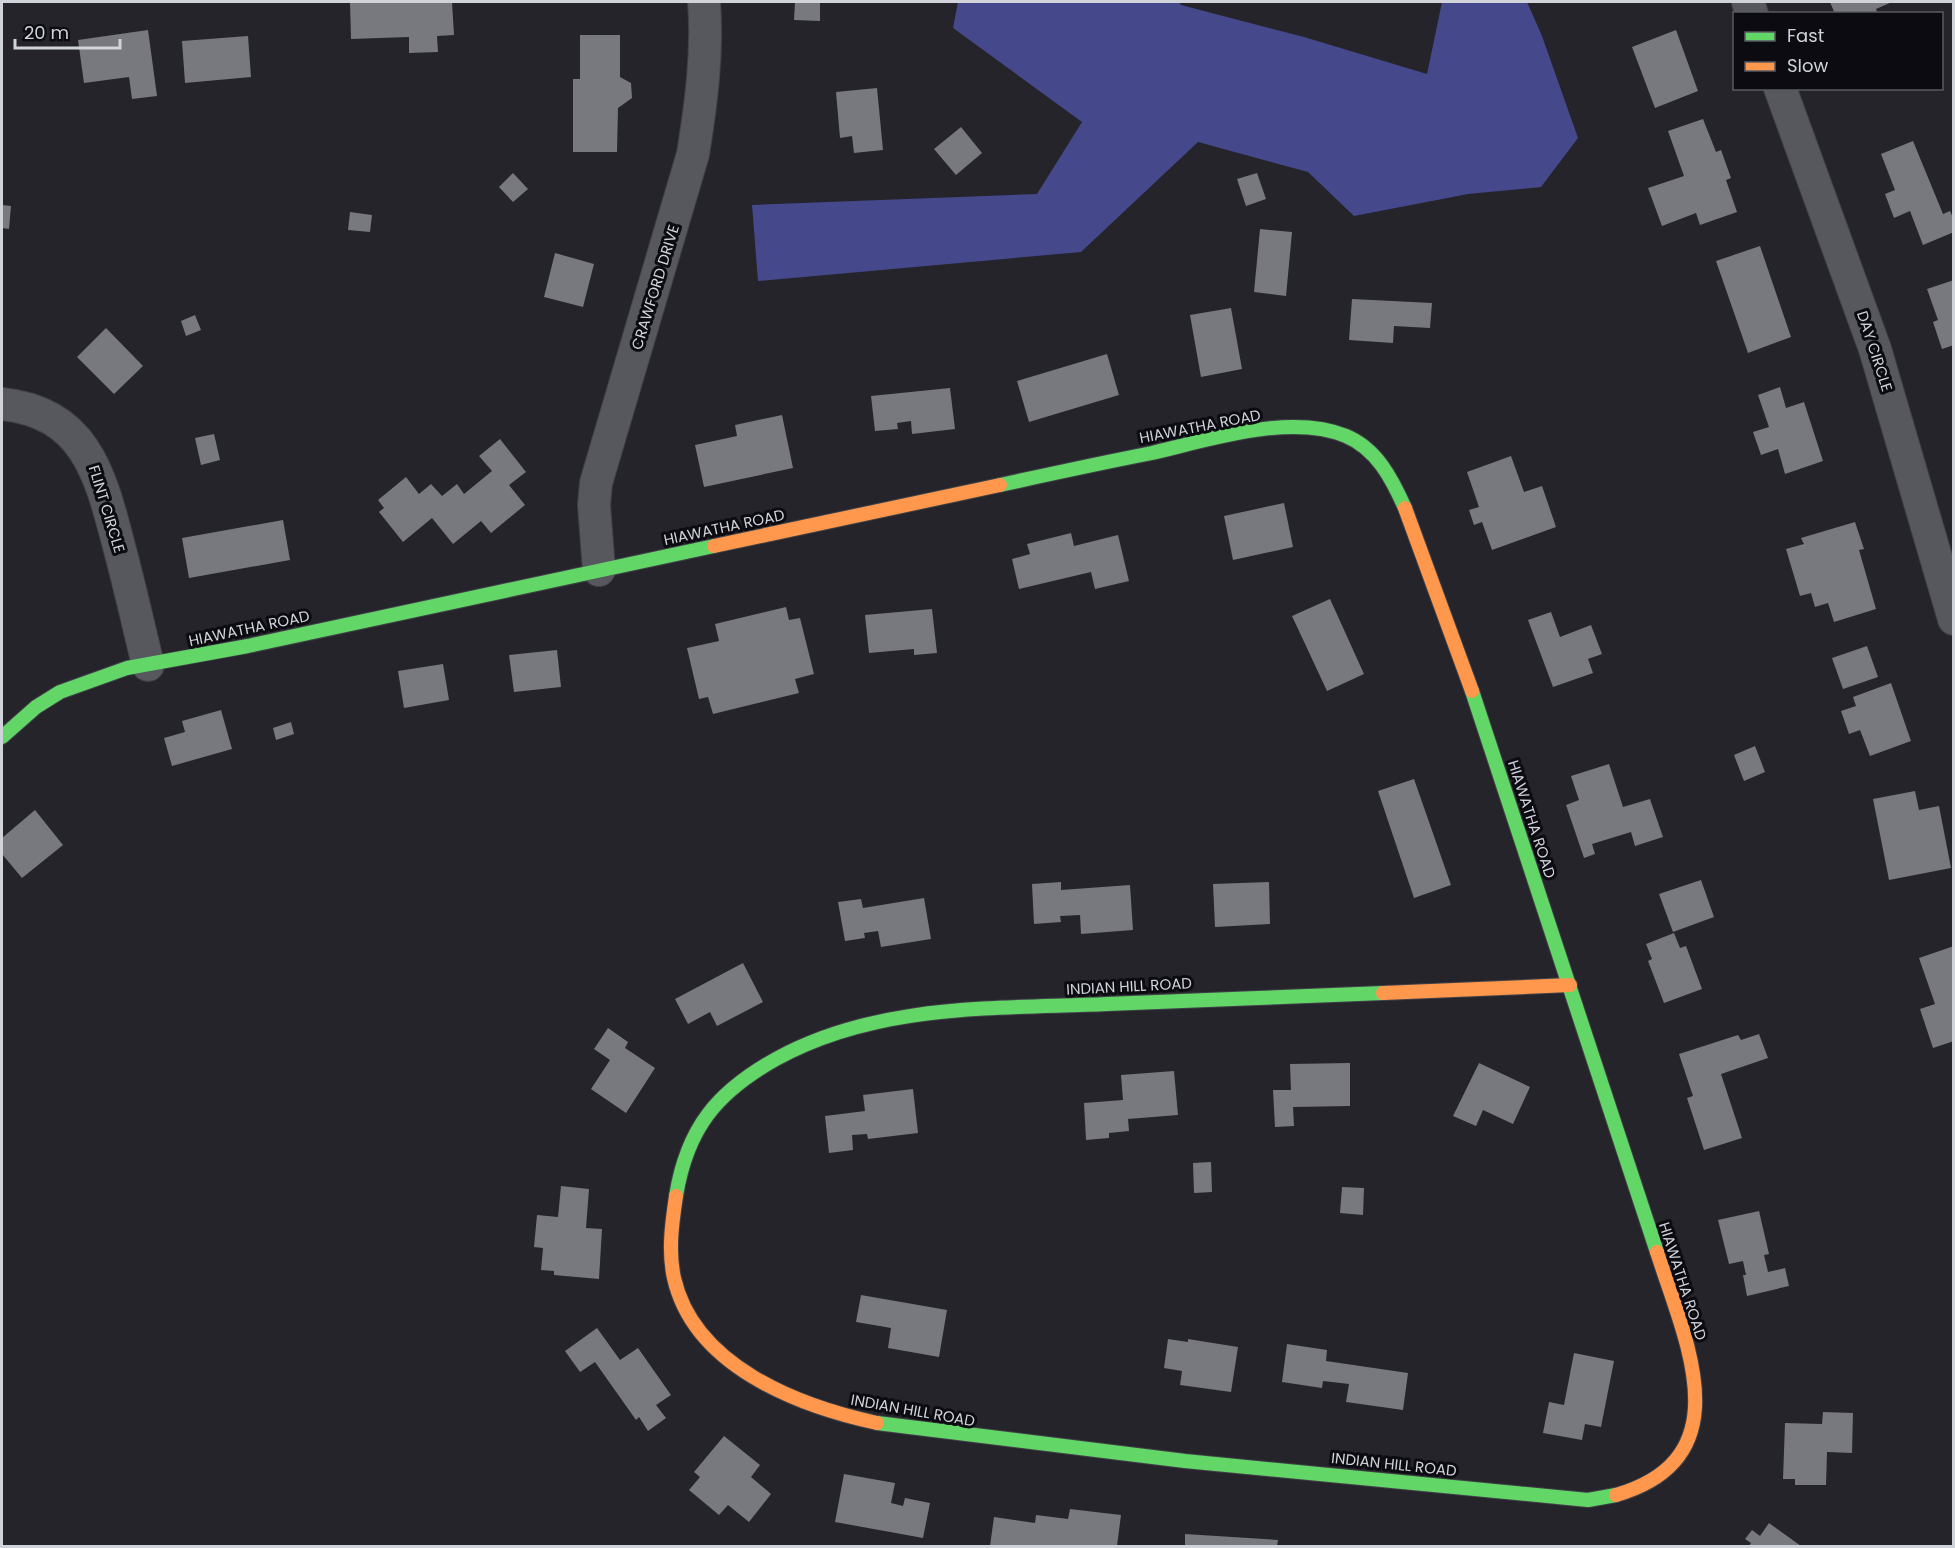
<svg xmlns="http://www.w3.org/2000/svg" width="1955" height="1548" font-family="Poppins,sans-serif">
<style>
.forest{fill:#45488a}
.building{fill:#78797f}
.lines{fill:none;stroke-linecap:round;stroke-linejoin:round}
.street-casing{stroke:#404147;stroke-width:34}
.fast-casing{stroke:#404147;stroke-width:16}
.slow-casing{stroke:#404147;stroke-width:16}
.street{stroke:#56585d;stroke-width:32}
.fast{stroke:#63d668;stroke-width:14}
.slow{stroke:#ff974d;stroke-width:14}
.labels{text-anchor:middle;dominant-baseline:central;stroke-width:6;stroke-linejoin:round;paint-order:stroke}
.street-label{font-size:15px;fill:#d1d3db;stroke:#0b0b11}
</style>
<rect width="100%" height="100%" fill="#24242a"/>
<polygon class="forest" points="958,2 1179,2 1181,5 1304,37 1427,74 1442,2 1527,2 1542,36 1578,138 1541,187 1468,194 1354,216 1308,172 1198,142 1081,252 758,281 752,205 1037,194 1082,122 953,28"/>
<g class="building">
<polygon points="350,2 452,2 454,35 437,36 438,52 409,53 409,37 351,39"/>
<polygon points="795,2 820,2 820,21 794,20"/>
<polygon points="1830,2 1892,2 1876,9 1878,14 1835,14"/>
<polygon points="148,30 157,96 132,99 129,77 84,83 78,40"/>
<polygon points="1676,30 1698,91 1655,108 1632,47"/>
<polygon points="580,35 620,35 620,77 631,83 632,98 618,108 617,152 573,152 573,79 580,79"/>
<polygon points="248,36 251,77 185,83 182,41"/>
<polygon points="877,88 883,150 854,153 852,136 840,138 836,92"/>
<polygon points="1703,119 1716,152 1721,150 1731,178 1726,180 1737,212 1700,225 1696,213 1662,226 1648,188 1684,176 1668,131"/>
<polygon points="961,127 982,153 956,175 934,149"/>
<polygon points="1913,141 1943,214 1950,211 1954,220 1954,232 1923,245 1910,211 1894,218 1885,194 1895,190 1881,154"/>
<polygon points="513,173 528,189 513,202 499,187"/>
<polygon points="1257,173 1266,199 1246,206 1237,179"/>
<polygon points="2,205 11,206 9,229 2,228"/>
<polygon points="350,212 372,215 370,232 348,230"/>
<polygon points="1260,229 1292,232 1286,296 1254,292"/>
<polygon points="1760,246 1791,337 1748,353 1716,261"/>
<polygon points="555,253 594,264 583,307 544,297"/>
<polygon points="1954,280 1954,345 1942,349 1933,322 1938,320 1927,289"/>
<polygon points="1352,299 1432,303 1430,328 1394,326 1393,343 1349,340"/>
<polygon points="1231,308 1242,369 1201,377 1190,315"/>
<polygon points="195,315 201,330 186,336 181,321"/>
<polygon points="106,328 143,366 114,394 77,357"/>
<polygon points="1107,354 1119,395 1029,422 1017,381"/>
<polygon points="1780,387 1786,408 1804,402 1823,461 1785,474 1778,449 1761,455 1753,432 1769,427 1758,395"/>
<polygon points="950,388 955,429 912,434 911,421 897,423 898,429 875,431 871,396"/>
<polygon points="782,415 793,468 704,487 695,445 737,436 735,425"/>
<polygon points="214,434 220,460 201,465 195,438"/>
<polygon points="500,439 526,472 509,485 525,505 491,533 481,521 453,544 432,518 403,542 379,512 384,508 378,500 406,477 419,494 431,484 442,496 457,484 464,494 492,471 479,456"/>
<polygon points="1511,456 1524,492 1542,486 1556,527 1492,550 1482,522 1474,525 1469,510 1479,507 1467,472"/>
<polygon points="1284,503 1293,547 1233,560 1224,516"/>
<polygon points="283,520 290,560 189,578 182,538"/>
<polygon points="1855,522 1864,549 1859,550 1876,609 1834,622 1828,603 1815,607 1811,593 1800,596 1786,549 1804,544 1801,538"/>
<polygon points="1071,533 1074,546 1118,535 1129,581 1095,589 1091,572 1019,589 1012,559 1030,554 1027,544"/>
<polygon points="1330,599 1364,674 1327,691 1292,616"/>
<polygon points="786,607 789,620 800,618 814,674 795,679 799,693 713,714 708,697 699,699 687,648 719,641 715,624"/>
<polygon points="932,609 937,653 914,655 914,649 869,653 865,615"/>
<polygon points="1551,612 1560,637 1591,625 1602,654 1588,659 1593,673 1553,687 1528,620"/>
<polygon points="1867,646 1878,677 1843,689 1832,658"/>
<polygon points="557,650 561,687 514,692 509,655"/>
<polygon points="443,664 449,700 404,708 398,671"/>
<polygon points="1891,683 1911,741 1870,756 1860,730 1849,734 1841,711 1856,706 1853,697"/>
<polygon points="221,710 232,749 172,766 164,738 185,732 182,721"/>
<polygon points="291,722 294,734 276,740 273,728"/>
<polygon points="1755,746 1765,772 1744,781 1734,755"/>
<polygon points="1609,764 1623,807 1650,799 1663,837 1635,846 1631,832 1592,844 1595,854 1584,858 1566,805 1579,800 1571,776"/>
<polygon points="1414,779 1451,885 1414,898 1378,791"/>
<polygon points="1915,791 1919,810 1939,806 1951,868 1889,880 1873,799"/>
<polygon points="35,810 63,845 22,878 2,854 2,838"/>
<polygon points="1701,880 1714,917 1673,932 1659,894"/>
<polygon points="1061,882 1061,890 1130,885 1133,930 1081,934 1080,915 1060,916 1061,922 1034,924 1032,884"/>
<polygon points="1269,882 1270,924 1215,927 1213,884"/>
<polygon points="924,898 931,939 881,947 878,931 864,933 865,938 845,941 838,902 861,899 863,908"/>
<polygon points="1674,933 1680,948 1686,946 1702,989 1664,1003 1648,961 1652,959 1646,944"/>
<polygon points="1954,946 1954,1041 1933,1048 1920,1009 1935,1004 1919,958"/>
<polygon points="743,963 763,1002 717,1026 710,1012 688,1024 675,999"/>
<polygon points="608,1028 628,1042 625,1048 655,1068 626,1113 591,1089 610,1060 594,1049"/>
<polygon points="1759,1034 1768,1058 1721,1074 1742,1138 1704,1150 1687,1098 1693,1096 1679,1054 1738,1035 1741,1040"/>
<polygon points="1350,1063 1350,1106 1293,1107 1294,1126 1275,1127 1273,1090 1291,1090 1290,1064"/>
<polygon points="1479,1063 1530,1087 1513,1124 1483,1110 1476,1126 1453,1116"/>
<polygon points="1174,1071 1178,1115 1128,1119 1129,1131 1109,1133 1109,1138 1086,1140 1084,1103 1123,1100 1121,1075"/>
<polygon points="913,1089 918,1133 868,1139 867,1134 852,1135 853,1150 829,1153 825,1116 865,1111 863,1095"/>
<polygon points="1211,1162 1212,1192 1194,1193 1193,1163"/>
<polygon points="561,1186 589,1189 586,1228 602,1229 599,1279 554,1275 554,1271 541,1270 543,1248 534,1247 537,1215 558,1217"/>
<polygon points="1342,1187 1364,1188 1363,1215 1340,1213"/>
<polygon points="1759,1211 1769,1254 1764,1255 1768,1272 1785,1268 1789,1286 1747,1296 1743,1275 1746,1275 1743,1261 1729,1264 1718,1220"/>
<polygon points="861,1295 947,1310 939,1357 888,1348 891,1328 856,1322"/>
<polygon points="597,1328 620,1360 638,1348 671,1395 656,1405 666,1418 648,1431 639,1417 636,1420 595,1362 580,1372 565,1351"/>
<polygon points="1168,1339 1188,1342 1188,1339 1238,1347 1231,1392 1180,1385 1182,1371 1164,1368"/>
<polygon points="1287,1344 1327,1350 1326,1361 1408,1373 1403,1410 1346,1402 1349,1384 1323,1381 1322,1388 1282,1382"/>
<polygon points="1574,1353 1614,1361 1601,1427 1585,1424 1582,1440 1543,1433 1549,1402 1564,1405"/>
<polygon points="1823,1412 1853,1413 1852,1453 1827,1452 1826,1485 1795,1485 1795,1479 1783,1479 1785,1423 1822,1424"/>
<polygon points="724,1436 760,1465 751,1477 771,1494 749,1522 728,1505 719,1515 689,1490 700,1477 694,1472"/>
<polygon points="844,1474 895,1483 891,1503 903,1506 905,1498 930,1503 923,1538 835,1522"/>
<polygon points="1070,1509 1121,1515 1117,1546 990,1546 994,1517 1035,1523 1036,1515 1068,1519"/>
<polygon points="1769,1523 1801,1546 1749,1546 1751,1543 1745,1539 1752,1530 1760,1536"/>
<polygon points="1185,1534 1278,1540 1277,1546 1185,1546"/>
</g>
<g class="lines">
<defs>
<g id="street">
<polyline points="1748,2 1752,14"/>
<polyline points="1780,88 1875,349 1954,619"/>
<path d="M2 404C88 413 101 478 120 550 130 588 139 627 148 665"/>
<path d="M599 570 594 505 596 483 693 154C701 104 708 53 704 2"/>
</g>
<g id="fast">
<path d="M1000 485C1050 474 1101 463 1152 453 1208 440 1290 413 1346 436 1377 449 1392 479 1405 508"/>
<polyline points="1472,691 1657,1252"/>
<polyline points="2,737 36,707 60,692 127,668 248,646 714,546"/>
<path d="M676 1196C687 1128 717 1092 776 1059 878 1003 994 1009 1107 1004 1199 1000 1291 997 1383 993"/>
<polyline points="877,1423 1185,1461 1588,1500 1616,1495"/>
</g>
<g id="slow">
<polyline points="1405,508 1472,691"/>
<polyline points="714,546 1000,485"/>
<polyline points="1383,993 1570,985"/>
<path d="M676 1196C672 1223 668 1251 674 1278 694 1366 798 1406 877 1423"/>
<path d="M1616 1495C1744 1458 1685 1340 1657 1252"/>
</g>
</defs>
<use href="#street" class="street-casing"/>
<use href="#fast" class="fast-casing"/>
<use href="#slow" class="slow-casing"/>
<use href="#street" class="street"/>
<use href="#fast" class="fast"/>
<use href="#slow" class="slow"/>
</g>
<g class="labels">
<g class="street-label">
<text transform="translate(655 287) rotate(-73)">CRAWFORD DRIVE</text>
<text transform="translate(1875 351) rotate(72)">DAY CIRCLE</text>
<text transform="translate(1200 426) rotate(-11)">HIAWATHA ROAD</text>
<text transform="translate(107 509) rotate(73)">FLINT CIRCLE</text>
<text transform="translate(724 527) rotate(-12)">HIAWATHA ROAD</text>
<text transform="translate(249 628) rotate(-12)">HIAWATHA ROAD</text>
<text transform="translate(1532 819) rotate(72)">HIAWATHA ROAD</text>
<text transform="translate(1129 986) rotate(-3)">INDIAN HILL ROAD</text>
<text transform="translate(1683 1281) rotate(72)">HIAWATHA ROAD</text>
<text transform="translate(913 1410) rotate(10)">INDIAN HILL ROAD</text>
<text transform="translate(1394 1464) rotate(6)">INDIAN HILL ROAD</text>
</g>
</g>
<rect width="1955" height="1548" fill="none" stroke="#d1d3db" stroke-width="6"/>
<rect x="1733" y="12" width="210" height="78" fill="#0b0b11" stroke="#5a5b62" stroke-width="1.5"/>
<rect x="1745" y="32" width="30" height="9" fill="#63d668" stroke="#5a5b62" stroke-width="1.5"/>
<text x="1787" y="42" font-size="18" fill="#d1d3db">Fast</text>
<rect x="1745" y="62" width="30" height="9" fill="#ff974d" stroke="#5a5b62" stroke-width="1.5"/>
<text x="1787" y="72" font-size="18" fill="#d1d3db">Slow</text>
<path d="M15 39v9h105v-9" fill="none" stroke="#d1d3db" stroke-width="3"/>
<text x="24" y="39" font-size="18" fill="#d1d3db" stroke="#0b0b11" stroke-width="4.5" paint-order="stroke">20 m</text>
</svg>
